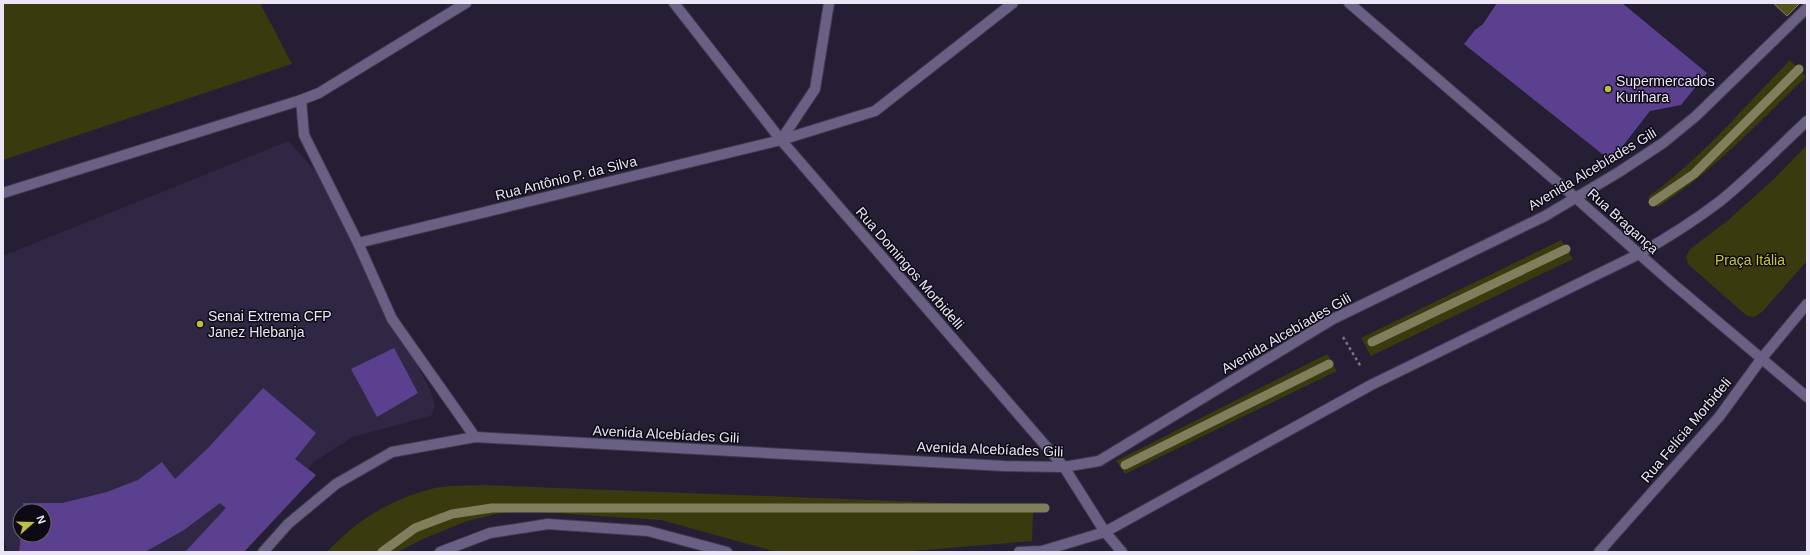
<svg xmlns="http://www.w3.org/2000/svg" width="1810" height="555" font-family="Helvetica,sans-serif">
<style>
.built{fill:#2f2743;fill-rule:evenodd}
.green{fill:#3a3a0f}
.water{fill:#52521b;stroke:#807e5d}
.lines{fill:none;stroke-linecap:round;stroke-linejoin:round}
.stream{stroke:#807e5d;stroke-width:9}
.building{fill:#5c4090}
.minor-casing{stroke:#413a4f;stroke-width:12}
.path{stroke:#787286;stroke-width:2.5;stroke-dasharray:3 3;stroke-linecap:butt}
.minor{stroke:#6a6084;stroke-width:10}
.poi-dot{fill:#bebf42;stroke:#0d0a14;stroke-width:1.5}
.labels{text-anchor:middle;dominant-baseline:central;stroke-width:3;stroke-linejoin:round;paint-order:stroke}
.poi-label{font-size:14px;fill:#eae6f6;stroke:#0d0a14;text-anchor:start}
.street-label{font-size:14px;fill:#eae6f6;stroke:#0d0a14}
.park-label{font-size:14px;fill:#c8c83a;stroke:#0d0a14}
</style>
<rect width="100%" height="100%" fill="#251e34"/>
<path class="built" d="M288 141 323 179 431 392 435 406 431 416 352 437 314 462 231 552H8L3 537V256ZM20 511H44V535H20Z"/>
<g class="green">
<polygon points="3,3 260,3 292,64 3,160"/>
<path d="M1790 60 1806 77C1759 122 1714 171 1658 207L1648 197C1701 159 1744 107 1790 60Z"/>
<polygon points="1807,145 1807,261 1762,312 1754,317 1747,316 1688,264 1686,257 1690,249 1726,222 1774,179"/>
<polygon points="1561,240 1573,259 1371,356 1361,338"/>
<polygon points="1327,354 1337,371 1125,474 1116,461"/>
<path d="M481 485 1027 506 1033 513 1032 541 900 552H777L661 520 524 511 500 513 467 521 423 539 398 552H327C356 520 393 498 435 488 450 485 466 486 481 485Z"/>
</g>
<polygon class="water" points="1773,3 1800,3 1787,16"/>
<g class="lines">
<g class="stream">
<polyline points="1653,202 1694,174 1799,69"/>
<polyline points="1372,342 1566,249"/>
<polyline points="1125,465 1329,364"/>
<polyline points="382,552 415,528 452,514 492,508 1045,508"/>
</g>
</g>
<g class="building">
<polygon points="1497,3 1622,3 1707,73 1681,105 1650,111 1611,161 1464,44 1475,30 1483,24"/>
<polygon points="394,348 418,393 377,417 351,369"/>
<polygon points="263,388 316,433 295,459 316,475 244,552 185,552 226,508 220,503 184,530 145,552 19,552 21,535 44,535 44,511 23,511 23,503 62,503 107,492 138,480 162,462 175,479 208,448"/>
</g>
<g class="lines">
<defs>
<g id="minor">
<polyline points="674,3 781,140 1064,467 1105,532 1122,552"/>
<polyline points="1349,3 1577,199 1672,283 1807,397"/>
<polyline points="301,100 304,135 358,243 392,319 475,437"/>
<polyline points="781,140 815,89 829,3"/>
<polyline points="3,193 301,100 319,93 466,3"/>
<polyline points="358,243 781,140 875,111 1013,3"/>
<polyline points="263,552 288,524 336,484 392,452 475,437 1004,466 1064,467 1099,461 1333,319 1545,216 1619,172 1663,143 1696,116 1807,8"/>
<polyline points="440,552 490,533 548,524 648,531 727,552"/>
<path d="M1019 552 1042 551 1105 532 1371 385 1639 254C1667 238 1694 221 1719 202 1750 177 1778 148 1807 121"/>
<polyline points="1599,552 1719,417 1762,358 1807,304"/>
</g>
</defs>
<use href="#minor" class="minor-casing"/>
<polyline class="path" points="1343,337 1361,367"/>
<use href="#minor" class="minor"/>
</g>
<g class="poi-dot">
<circle cx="1608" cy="89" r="4"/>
<circle cx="200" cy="324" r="4"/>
</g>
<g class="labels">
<g class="poi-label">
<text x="1616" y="81">Supermercados<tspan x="1616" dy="16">Kurihara</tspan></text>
<text x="208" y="316">Senai Extrema CFP<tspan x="208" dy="16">Janez Hlebanja</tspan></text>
</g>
<g class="street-label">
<text transform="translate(1592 169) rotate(-31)">Avenida Alcebíades Gili</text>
<text transform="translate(566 178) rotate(-14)">Rua Antônio P. da Silva</text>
<text transform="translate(1623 221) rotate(42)">Rua Bragança</text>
<text transform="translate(910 268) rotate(49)">Rua Domingos Morbidelli</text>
<text transform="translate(1286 333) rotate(-30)">Avenida Alcebíades Gili</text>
<text transform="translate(1686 430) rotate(-50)">Rua Felícia Morbideli</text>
<text transform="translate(666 434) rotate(3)">Avenida Alcebíades Gili</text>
<text transform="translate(990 449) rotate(2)">Avenida Alcebíades Gili</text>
</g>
<g class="park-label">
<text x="1750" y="260">Praça Itália</text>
</g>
</g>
<rect width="1810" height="555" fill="none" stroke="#eae6f6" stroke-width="8"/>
<g transform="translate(32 523) rotate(70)"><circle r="19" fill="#0d0a14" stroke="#65626e"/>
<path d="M0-3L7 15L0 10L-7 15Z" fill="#bebf42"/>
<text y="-6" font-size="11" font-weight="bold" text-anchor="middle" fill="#eae6f6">N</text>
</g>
</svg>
